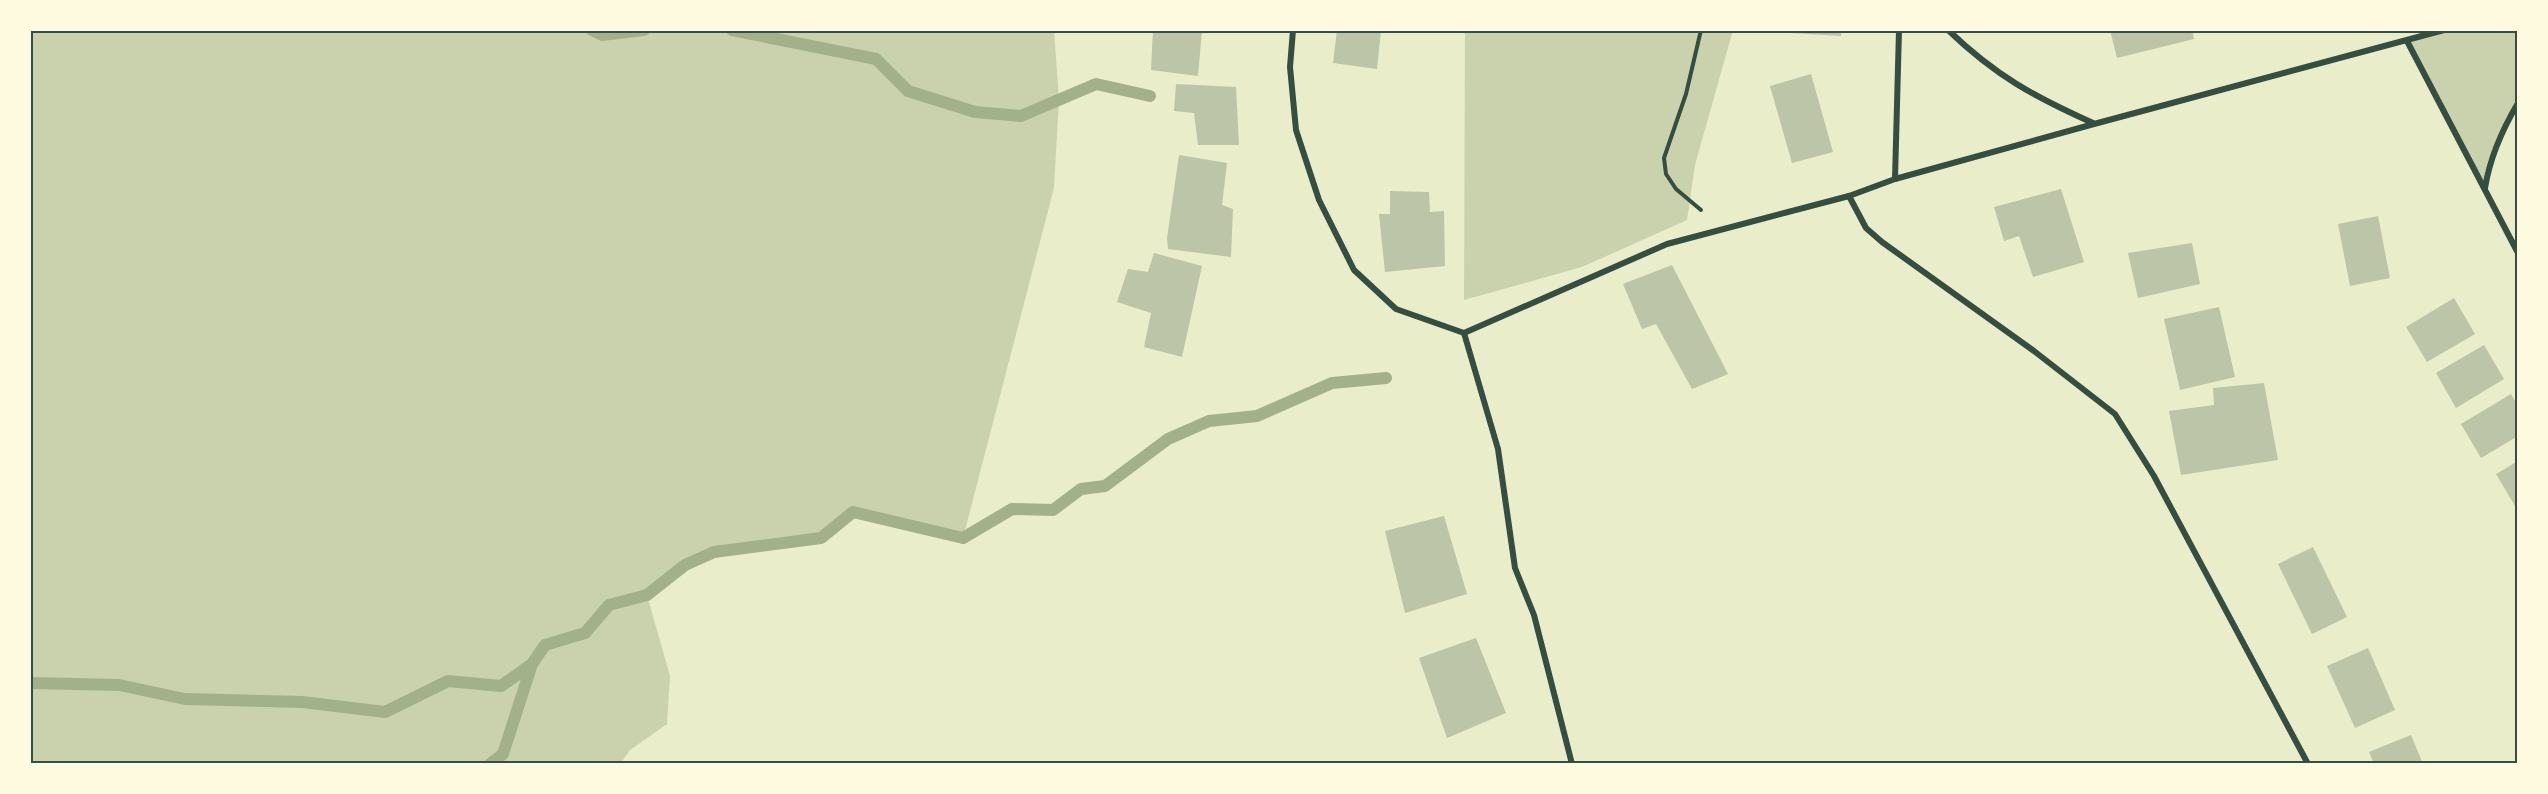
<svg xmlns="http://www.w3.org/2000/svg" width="2548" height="794" font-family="'Space Grotesk',sans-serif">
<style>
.green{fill:#cad2ad}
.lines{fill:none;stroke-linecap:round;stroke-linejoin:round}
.stream{stroke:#a3b18a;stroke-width:12}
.building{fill:#bcc5a7}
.path{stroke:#344e41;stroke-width:4}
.minor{stroke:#344e41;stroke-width:6}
.neatline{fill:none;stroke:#344e41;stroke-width:2}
</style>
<rect width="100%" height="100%" fill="#e9edc9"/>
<g class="green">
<polygon points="30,30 1054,30 1059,100 1054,188 963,538 854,512 821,538 714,552 685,565 647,595 670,676 667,724 630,750 620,764 30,764"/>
<polygon points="1465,30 1733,30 1695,165 1687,220 1582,267 1464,300"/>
<polygon points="2444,30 2518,30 2518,103 2500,135 2485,189 2407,41"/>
</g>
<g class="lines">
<g class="stream">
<polyline points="592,30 602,35 644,30"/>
<polyline points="732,30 876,59 908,91 975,112 1021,116 1096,84 1150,96"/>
<polyline points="30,683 119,685 185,699 302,702 385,712 448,681 501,686 532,664"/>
<polyline points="490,764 503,754 532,664 545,645 585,633 609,605 647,595 685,565 714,552 821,538 853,512 963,538 1012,509 1053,510 1081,489 1105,486 1168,439 1209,421 1257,416 1332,383 1386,378"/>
</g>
</g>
<g class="building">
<polygon points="1153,30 1202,30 1198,76 1151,70"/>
<polygon points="1337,30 1381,30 1377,69 1333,63"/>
<polygon points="1791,30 1841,30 1841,36 1791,33"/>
<polygon points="2110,30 2192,30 2194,39 2117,58"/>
<polygon points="1811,74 1833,152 1792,163 1770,86"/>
<polygon points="1176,84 1236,87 1239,145 1198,145 1194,113 1174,111"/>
<polygon points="1179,155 1227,163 1222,205 1233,209 1231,257 1168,249 1167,238"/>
<polygon points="2061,189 2084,262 2033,277 2019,236 2004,241 1994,207"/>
<polygon points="1390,191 1429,192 1430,212 1444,211 1445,266 1385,272 1379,214 1390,214"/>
<polygon points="2378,216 2390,278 2350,286 2338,224"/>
<polygon points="2192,243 2200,284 2138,298 2128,253"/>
<polygon points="1154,253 1202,266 1182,357 1144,347 1151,313 1117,302 1128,269 1148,272"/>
<polygon points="1672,265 1728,374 1692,389 1656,324 1642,329 1623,284"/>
<polygon points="2454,298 2475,334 2427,362 2406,327"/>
<polygon points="2219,307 2235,377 2180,390 2164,319"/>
<polygon points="2484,345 2504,379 2456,408 2436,373"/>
<polygon points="2264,383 2278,460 2181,475 2169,411 2214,405 2213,388"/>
<polygon points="2511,394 2518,406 2518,436 2481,458 2461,424"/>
<polygon points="2518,461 2518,511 2496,474"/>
<polygon points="1444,516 1467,594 1405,613 1385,531"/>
<polygon points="2313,547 2347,617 2312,634 2278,564"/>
<polygon points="1476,638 1506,713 1447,738 1419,658"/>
<polygon points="2368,648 2395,710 2355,728 2327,666"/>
<polygon points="2411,735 2423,764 2374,764 2369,752"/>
</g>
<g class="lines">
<polyline class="path" points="1701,210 1676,189 1666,174 1664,158 1686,94 1701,30"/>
<g class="minor">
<polyline points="1293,30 1290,67 1296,130 1319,200 1354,270 1396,309 1464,333"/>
<path d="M1948 30C1996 76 2033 96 2093 123"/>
<polyline points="2407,41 2518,253"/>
<polyline points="1895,179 1899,30"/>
<path d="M2485 188C2490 157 2502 130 2518 103"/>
<polyline points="1849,196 1866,228 1882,242 2034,351 2115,414 2154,476 2308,764"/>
<polyline points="1464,333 1667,244 1849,196 1895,179 2094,124 2444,30"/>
<polyline points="1464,333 1498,449 1515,568 1534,615 1572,764"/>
</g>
</g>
<rect width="2548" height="794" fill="none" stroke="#fefae0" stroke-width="63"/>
<rect x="32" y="32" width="2484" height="730" class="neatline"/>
</svg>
